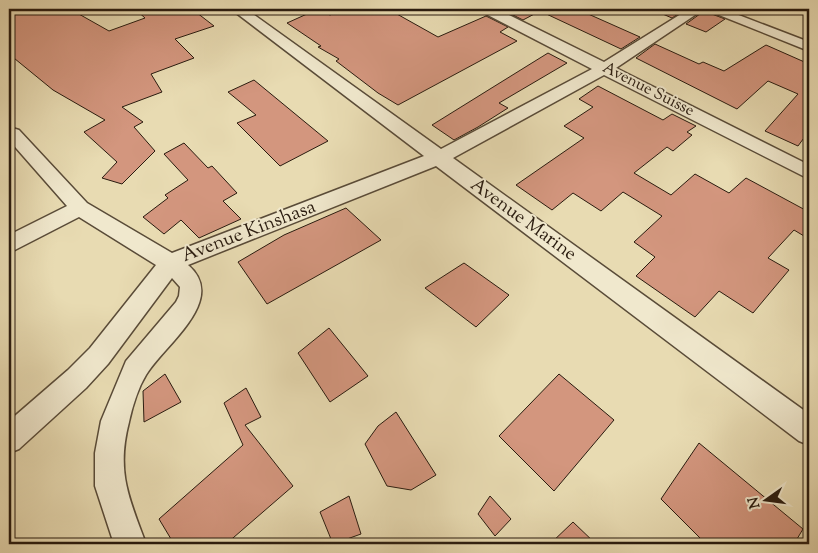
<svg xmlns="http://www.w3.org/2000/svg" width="818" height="553" font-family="'Sorts Mill Goudy',serif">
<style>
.building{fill:#d3967e;stroke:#291b0f}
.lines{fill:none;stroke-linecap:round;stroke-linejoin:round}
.minor-casing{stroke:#594b38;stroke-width:3}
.minor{fill:#f0e8cd;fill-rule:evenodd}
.labels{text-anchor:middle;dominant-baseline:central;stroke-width:4;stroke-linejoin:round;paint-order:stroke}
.far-street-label{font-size:16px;fill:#291b0f;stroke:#f0e8cd}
.street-label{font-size:19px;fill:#291b0f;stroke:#f0e8cd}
</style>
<rect width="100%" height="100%" fill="#e8dbb2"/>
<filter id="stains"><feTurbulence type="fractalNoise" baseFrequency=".004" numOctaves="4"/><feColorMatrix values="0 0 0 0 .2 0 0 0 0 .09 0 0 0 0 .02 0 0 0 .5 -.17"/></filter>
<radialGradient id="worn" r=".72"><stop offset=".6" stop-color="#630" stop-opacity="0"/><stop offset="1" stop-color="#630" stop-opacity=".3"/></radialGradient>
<g class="building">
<polygon points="9,9 70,9 109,31 145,18 135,9 192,9 214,26 175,39 194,58 151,74 162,92 122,107 143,122 134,127 155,151 122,184 102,178 117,162 84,132 105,120 53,90 9,54"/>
<polygon points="318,9 330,15 344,9 388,9 438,37 486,16 508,27 500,32 517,41 398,105 378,93 336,61 339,59 318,47 321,46 287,23"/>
<polygon points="501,9 577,9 640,37 621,49 540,11 523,20"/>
<polygon points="651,9 686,9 672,18"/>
<polygon points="704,11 725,19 706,32 686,24"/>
<polygon points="655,44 699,64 703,62 724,71 766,45 809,64 809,131 798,146 765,131 798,94 768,81 737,109 636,58"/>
<polygon points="548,53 567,63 499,103 508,108 478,127 454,140 432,125"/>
<polygon points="254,80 328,141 280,166 237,123 256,115 228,92"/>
<polygon points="598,86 663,120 672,114 696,126 687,132 692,135 673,151 667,147 634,173 671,195 695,174 729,193 746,178 809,212 809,239 794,230 768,258 789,270 753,313 719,291 695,317 636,276 655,257 634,242 662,216 623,192 601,211 573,193 552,210 516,185 584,138 564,126 593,107 579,99"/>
<polygon points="184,143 208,168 212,166 237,193 223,201 241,219 199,238 181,220 164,234 143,217 168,198 165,195 188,180 164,154"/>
<polygon points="346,208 381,240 267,304 238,262 284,235"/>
<polygon points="464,263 509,295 476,327 425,288"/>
<polygon points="329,328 368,376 330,402 298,353"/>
<polygon points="165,374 181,402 144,422 143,391"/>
<polygon points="559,374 614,420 554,491 499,436"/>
<polygon points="246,388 261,417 245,425 293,486 226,544 174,544 159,519 243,445 224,403"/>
<polygon points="396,412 436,475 411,490 387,486 365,444 378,426"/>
<polygon points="699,443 803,529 794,544 706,544 661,499"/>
<polygon points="349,496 361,534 333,544 320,512"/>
<polygon points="490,496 511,519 495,536 478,514"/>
<polygon points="573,522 596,544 550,544"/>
</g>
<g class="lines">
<defs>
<path id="minor" d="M231 9H246L441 149 592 69 482 12 480 9H497L604 62 689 9H723L809 42V51L704 9 616 68 809 165V179L604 75 453 158 809 414V445L799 441 436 166 188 265C229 300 164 345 146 375 138 388 132 408 129 422 116 472 129 498 146 544H114L95 486V453L101 421 126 361 176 302 179 296 180 287 172 278 108 364 86 388 19 449 9 453V421L68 370 90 348 156 265 79 217 9 253V235L67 206 9 140V127L19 130 87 203 172 253 424 156Z"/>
</defs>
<use href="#minor" class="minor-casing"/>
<use href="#minor" class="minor"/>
</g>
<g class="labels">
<g class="far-street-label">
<text transform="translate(648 90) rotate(27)">Avenue Suisse</text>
</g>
<g class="street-label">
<text transform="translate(523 220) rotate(36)">Avenue Marine</text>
<text transform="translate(249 232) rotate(-21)">Avenue Kinshasa</text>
</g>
</g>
<rect width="818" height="553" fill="none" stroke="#e8dbb2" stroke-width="30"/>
<rect x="10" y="10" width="798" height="533" fill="none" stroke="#291b0f" stroke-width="2.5"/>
<rect x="15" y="15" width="788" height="523" fill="none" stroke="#291b0f"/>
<g transform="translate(766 500) rotate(256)" stroke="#f0e8cd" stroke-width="4" paint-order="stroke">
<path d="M0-4L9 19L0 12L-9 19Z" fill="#291b0f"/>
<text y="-8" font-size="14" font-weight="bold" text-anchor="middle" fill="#291b0f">N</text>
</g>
<rect width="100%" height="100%" filter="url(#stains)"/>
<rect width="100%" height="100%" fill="url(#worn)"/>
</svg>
